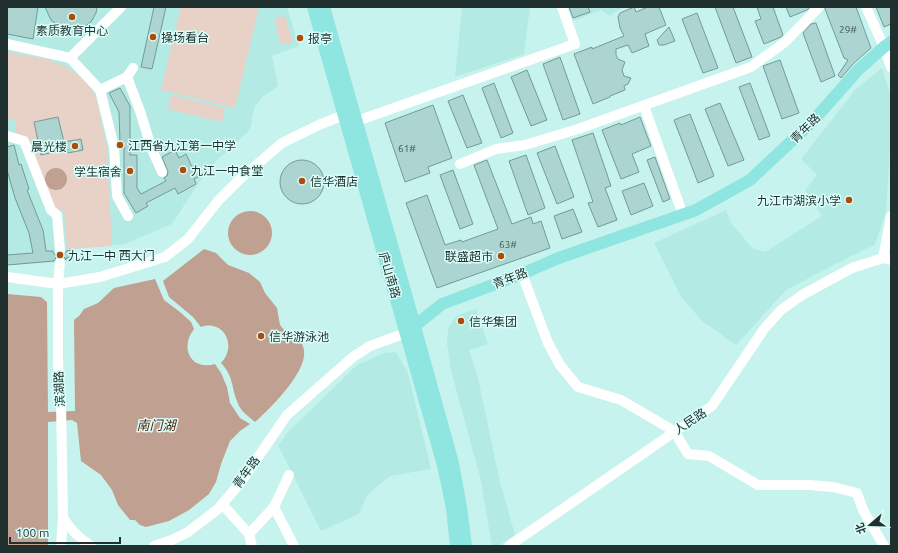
<svg xmlns="http://www.w3.org/2000/svg" width="898" height="553" font-family="Ubuntu,'Noto Sans SC',sans-serif">
<style>
.built{fill:#b4eae4}
.green{fill:#e8d1c7}
.water{fill:#bfa091}
.building{fill:#acd4d0;stroke:#729b97}
.lines{fill:none;stroke-linecap:round;stroke-linejoin:round}
.minor{stroke:#fff;stroke-width:10}
.major{stroke:#8fe5df;stroke-width:12}
.poi-dot{fill:#ad4c06;stroke:#dbfefa;stroke-width:1.5}
.labels{text-anchor:middle;dominant-baseline:central;stroke-width:3;stroke-linejoin:round;paint-order:stroke}
.number-label{font-size:10px;fill:#425956}
.poi-label{font-size:12px;fill:#1f302e;stroke:#dbfefa;text-anchor:start}
.street-label{font-size:12px;fill:#1f302e;stroke:#dbfefa}
.water-label{font-size:13px;font-style:italic;fill:#4f250d;stroke:#dbfefa}
</style>
<rect width="100%" height="100%" fill="#c7f3ee"/>
<g class="built">
<polygon points="7,7 287,7 299,46 272,56 278,86 262,97 254,108 250,130 216,161 196,187 172,224 125,244 75,249 74,261 7,265"/>
<polygon points="462,7 530,7 524,54 455,77"/>
<polygon points="569,7 623,7 610,16 601,10 574,21"/>
<polygon points="882,68 891,96 891,134 886,211 875,245 859,252 786,290 736,345 701,320 680,295 654,243 726,210 731,223 752,248 765,252 822,216 805,190 817,175 801,159 856,89"/>
<polygon points="476,309 488,344 469,350 478,378 499,478 515,535 498,546 492,546 481,481 451,370 447,344 448,329 456,316"/>
<polygon points="396,352 408,373 431,469 390,476 367,495 359,514 321,531 278,445 289,431 357,365 385,353"/>
</g>
<g class="green">
<polygon points="181,7 259,7 235,108 161,90"/>
<polygon points="285,16 293,42 281,45 274,19"/>
<polygon points="7,51 15,54 43,58 65,66 77,74 89,86 96,97 107,149 112,246 67,249 64,211 53,208 38,171 29,140 15,132 15,120 7,120"/>
<polygon points="171,95 225,108 222,122 168,109"/>
</g>
<g class="water">
<circle cx="56" cy="179" r="11"/>
<circle cx="250" cy="233" r="22"/>
<path d="M204 249 216 253 228 265 249 273 260 282 265 293 277 308 280 325 284 330 298 337C300 341 304 346 304 351 307 372 270 409 255 422 248 416 240 411 237 401 231 386 234 377 221 363 238 345 223 319 201 327L193 317 169 297 163 281Z"/>
<path d="M155 279 164 300 180 312 191 322 194 329C179 348 191 371 215 364L221 373 227 387 230 403 240 418 250 424 240 431 230 441 221 464 216 482 209 494 189 510 169 521 146 527 140 525 135 520H130L118 505 112 490 101 475 81 461 77 423 72 420 48 422V546H7V294L41 297 47 302 48 412 75 411 74 320 79 316 84 309 98 303 114 288Z"/>
</g>
<g class="building">
<polygon points="7,7 38,7 33,39 7,34"/>
<polygon points="45,7 97,7 96,13 91,22 84,27 69,28 57,25 51,20"/>
<polygon points="154,7 166,7 152,69 141,67"/>
<polygon points="569,7 588,7 590,12 573,18"/>
<polygon points="634,7 636,12 648,7 659,7 666,25 645,34 649,46 632,53 628,45 616,49 616,55 618,59 625,62 622,70 624,76 631,78 628,84 624,86 625,90 610,96 610,97 593,104 574,54 592,47 592,49 624,36 620,28 618,17 620,13"/>
<polygon points="715,7 733,7 752,57 736,63"/>
<polygon points="757,7 773,7 783,35 781,37 764,44 755,21 761,19"/>
<polygon points="786,7 810,7 807,10 790,17"/>
<polygon points="825,7 856,7 871,48 854,63 841,78 838,75 848,60 844,58 825,9"/>
<polygon points="876,7 891,7 891,24 884,27"/>
<polygon points="697,13 718,68 703,73 682,19"/>
<polygon points="816,23 835,76 821,82 803,33 811,24"/>
<polygon points="669,27 675,41 664,45 659,45 657,40"/>
<polygon points="560,57 580,114 563,120 543,64"/>
<polygon points="780,60 799,113 782,119 763,66"/>
<polygon points="527,70 547,120 531,126 511,77"/>
<polygon points="494,83 513,133 501,138 482,88"/>
<polygon points="750,83 770,136 759,140 739,87"/>
<polygon points="120,88 130,106 130,155 137,155 137,188 141,194 166,181 164,178 167,176 168,172 162,157 175,150 179,158 186,154 192,167 196,164 202,175 194,179 196,184 178,194 175,188 146,203 148,206 136,213 124,193 124,145 120,145 120,142 119,112 109,93"/>
<polygon points="463,95 482,143 467,148 448,101"/>
<polygon points="720,103 744,160 728,166 705,109"/>
<polygon points="433,105 452,158 428,167 430,173 405,182 385,123"/>
<polygon points="690,114 714,176 698,183 674,120"/>
<polygon points="58,117 64,142 81,139 83,150 68,153 67,149 41,155 34,122"/>
<polygon points="640,117 651,146 632,154 639,172 621,179 602,130 620,123 621,125"/>
<polygon points="593,133 611,186 605,188 617,220 598,227 588,203 593,202 572,140"/>
<polygon points="14,145 19,165 21,164 29,189 27,190 43,230 46,251 53,251 53,253 57,256 54,261 7,265 7,255 33,253 29,233 15,198 7,170 7,147"/>
<polygon points="555,146 574,197 557,204 537,153"/>
<polygon points="526,155 545,208 528,215 509,161"/>
<polygon points="655,157 670,199 663,202 647,160"/>
<polygon points="487,160 512,224 531,217 533,224 541,221 550,248 437,288 406,203 427,195 445,245 461,240 462,242 498,229 474,165"/>
<circle cx="302" cy="182" r="22"/>
<polygon points="453,170 473,224 460,229 440,175"/>
<polygon points="644,183 653,206 631,215 622,191"/>
<polygon points="573,209 582,232 562,239 554,216"/>
<polygon points="72,250 72,258 66,258 66,260 63,256 66,251"/>
</g>
<g class="lines">
<g class="minor">
<polyline points="866,7 884,47 891,67"/>
<polyline points="7,44 70,58 100,90 114,147 117,196 128,216"/>
<polyline points="70,58 121,7"/>
<polyline points="127,77 140,111 151,147 162,172"/>
<polyline points="100,90 127,77 133,68"/>
<polyline points="644,106 683,215"/>
<polyline points="357,121 575,44 562,7"/>
<polyline points="7,136 24,141 51,210 57,215 60,251"/>
<polyline points="460,164 496,149 525,145 578,129 751,67 785,42 819,7"/>
<polyline points="883,258 891,216"/>
<polyline points="60,262 58,284 100,277 165,257 188,239 218,201 239,180 282,143 321,124 344,115"/>
<polyline points="522,274 548,343 560,365 578,387 621,400 674,431 688,454 709,456 758,485 810,485 833,487 857,493 863,510 884,546"/>
<polyline points="7,277 58,284 58,364 61,402 63,517 61,546"/>
<polyline points="222,504 249,534 252,546"/>
<polyline points="274,507 294,546"/>
<path d="M63 517C70 530 79 538 91 546"/>
<polyline points="249,534 274,507 289,475"/>
<polyline points="154,546 172,540 188,532 218,509 241,482 287,415 353,357 370,346 406,333"/>
<polyline points="509,546 712,406 764,329 781,310 802,295 852,268 883,258 891,260"/>
</g>
<g class="major">
<polyline points="313,7 443,465 452,508 456,546"/>
<polyline points="324,7 404,287 453,463 461,507 466,546"/>
<polyline points="406,333 442,304 522,274 556,259 696,210 750,180 812,122 859,69 884,47 891,42"/>
</g>
</g>
<g class="poi-dot">
<circle cx="72" cy="17" r="4"/>
<circle cx="153" cy="37" r="4"/>
<circle cx="300" cy="38" r="4"/>
<circle cx="120" cy="145" r="4"/>
<circle cx="75" cy="146" r="4"/>
<circle cx="183" cy="170" r="4"/>
<circle cx="130" cy="171" r="4"/>
<circle cx="302" cy="181" r="4"/>
<circle cx="849" cy="200" r="4"/>
<circle cx="60" cy="255" r="4"/>
<circle cx="501" cy="256" r="4"/>
<circle cx="461" cy="321" r="4"/>
<circle cx="261" cy="336" r="4"/>
</g>
<g class="labels">
<g class="number-label">
<text x="848" y="29">29#</text>
<text x="407" y="148">61#</text>
<text x="508" y="244">63#</text>
</g>
<g class="poi-label">
<text x="72" y="30" text-anchor="middle">素质教育中心</text>
<text x="161" y="37">操场看台</text>
<text x="308" y="38">报亭</text>
<text x="128" y="145">江西省九江第一中学</text>
<text x="67" y="146" text-anchor="end">晨光楼</text>
<text x="191" y="170">九江一中食堂</text>
<text x="122" y="171" text-anchor="end">学生宿舍</text>
<text x="310" y="181">信华酒店</text>
<text x="841" y="200" text-anchor="end">九江市湖滨小学</text>
<text x="68" y="255">九江一中 西大门</text>
<text x="493" y="256" text-anchor="end">联盛超市</text>
<text x="469" y="321">信华集团</text>
<text x="269" y="336">信华游泳池</text>
</g>
<g class="street-label">
<text transform="translate(805 128) rotate(-45)">青年路</text>
<text transform="translate(390 275) rotate(74)">庐山南路</text>
<text transform="translate(510 278) rotate(-21)">青年路</text>
<text transform="translate(59 389) rotate(-93)">滨湖路</text>
<text transform="translate(690 421) rotate(-34)">人民路</text>
<text transform="translate(246 472) rotate(-54)">青年路</text>
</g>
<g class="water-label">
<text x="156" y="425">南门湖</text>
</g>
</g>
<rect width="898" height="553" fill="none" stroke="#1f302e" stroke-width="16"/>
<g transform="translate(870 525) rotate(250)" stroke="#dbfefa" stroke-width="3" paint-order="stroke">
<path d="M0-3L7 15L0 10L-7 15Z" fill="#1f302e"/>
<text y="-6" font-size="11" font-weight="bold" text-anchor="middle" fill="#1f302e">北</text>
</g>
<path d="M10 537v6h110v-6" fill="none" stroke="#1f302e" stroke-width="2"/>
<text x="16" y="537" font-size="12" fill="#1f302e" stroke="#dbfefa" stroke-width="3" paint-order="stroke">100 m</text>
</svg>
